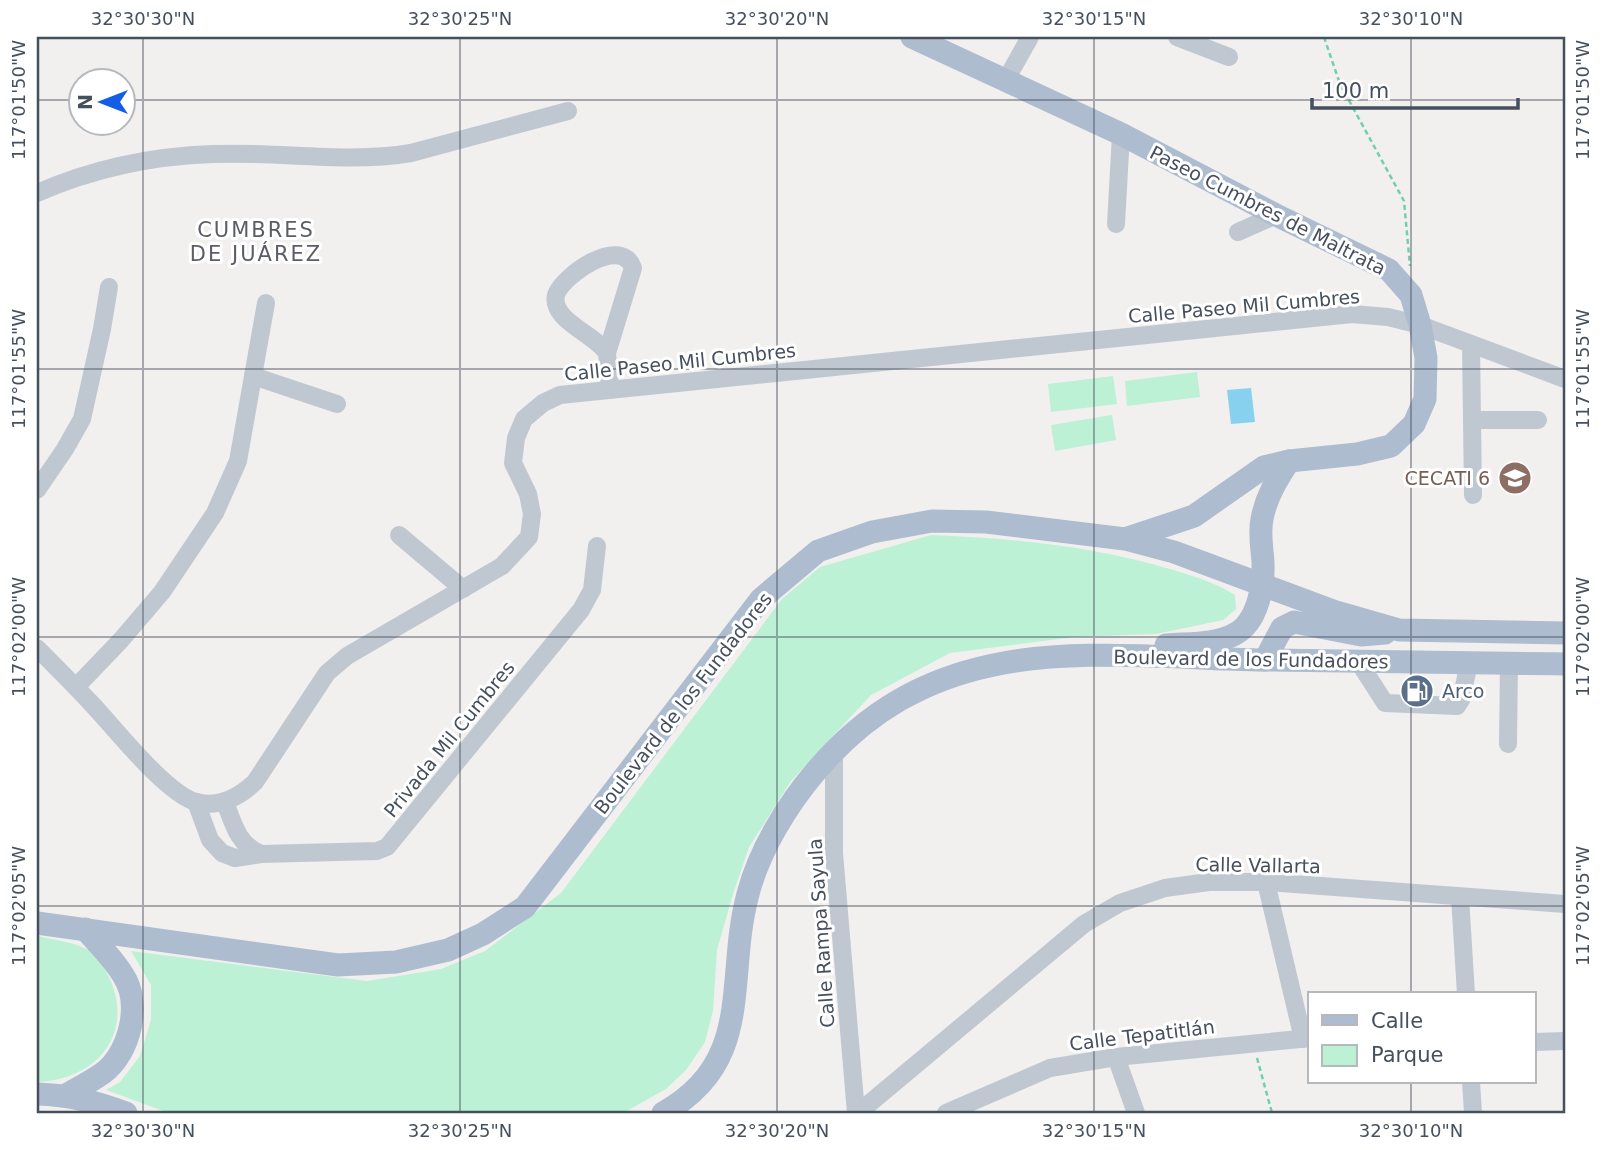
<svg xmlns="http://www.w3.org/2000/svg" width="1602" height="1150" font-family="'DejaVu Sans',sans-serif">
<style>
.green{fill:#bcf1d5}
.water{fill:#87d1ef}
.lines{fill:none;stroke-linecap:round;stroke-linejoin:round}
.path{stroke:#72d0a9;stroke-width:2.5;stroke-dasharray:5 3.5;stroke-linecap:butt}
.minor{stroke:#bfc8d1;stroke-width:18}
.major{stroke:#aebccf;stroke-width:23}
.ticks{fill:none;stroke:#46505d;stroke-width:2;stroke-opacity:0.45}
.labels{text-anchor:middle;dominant-baseline:central;stroke-width:6;stroke-linejoin:round;paint-order:stroke}
.street-label{font-size:19px;fill:#46505d;stroke:#fff}
.education-label{font-size:19px;fill:#785e54;stroke:#fff;text-anchor:end}
.service-label{font-size:19px;fill:#4e5e75;stroke:#fff;text-anchor:start}
.neighbourhood-label{font-size:21px;letter-spacing:2px;fill:#5b5e64;stroke:#fff}
.neatline{fill:none;stroke:#46505d;stroke-width:2.5}
.ticks-label{font-size:18px;text-anchor:middle;fill:#46505d}
</style>
<rect width="100%" height="100%" fill="#f2efef"/>
<g class="green">
<polygon points="1197,372 1200,397 1127,406 1125,381"/>
<polygon points="1113,376 1117,404 1051,412 1048,384"/>
<polygon points="1112,415 1116,440 1055,451 1051,425"/>
<path d="M931 535C1012 538 1092 546 1170 569 1193 576 1215 582 1235 595L1236 609 1223 620 1156 634 1074 637 950 653 871 695 791 781 749 847 733 894 717 950 713 1011 705 1042 686 1070 666 1089 623 1113H169L106 1090 120 1082 140 1056 151 1020V985L131 951 367 981 441 969 485 951 561 893 782 599 820 567Z"/>
<path d="M37 936C54 940 86 943 98 957 101 961 103 967 106 971 138 1030 99 1080 37 1082Z"/>
</g>
<polygon class="water" points="1251,388 1255,422 1231,424 1227,390"/>
<g class="lines">
<g class="path">
<polyline points="1324,37 1340,84 1404,201 1410,266"/>
<polyline points="1257,1058 1272,1113"/>
</g>
<g class="minor">
<polyline points="1177,37 1229,57"/>
<polyline points="1006,80 1030,37"/>
<path d="M37 193C92 169 153 156 213 154 280 151 344 164 411 153L568 111"/>
<polyline points="1116,224 1121,134"/>
<polyline points="1238,232 1276,215"/>
<polyline points="1471,345 1473,495"/>
<path d="M607 353C595 334 550 320 556 295 562 276 621 234 633 268L607 353 610 390"/>
<polyline points="253,376 337,404"/>
<polyline points="1472,420 1538,420"/>
<polyline points="37,490 65,449 82,419 102,329 109,287"/>
<polyline points="399,535 463,589"/>
<path d="M37 648C55 666 73 684 90 702 114 727 165 793 196 802 219 808 239 797 255 782L327 673 347 656 502 566 529 537 532 514 528 494 513 463 516 438 524 419 543 403 560 395 1352 314 1388 317 1420 325 1565 379"/>
<polyline points="1358,661 1385,703 1457,706 1461,700 1469,663"/>
<polyline points="76,687 121,640 162,592 215,513 238,461 266,303"/>
<polyline points="1508,744 1509,663"/>
<polyline points="834,750 834,853 856,1113"/>
<polyline points="196,802 210,840 222,853 235,858 261,854 377,851 387,847 581,610 592,590 597,546"/>
<path d="M225 802C233 823 238 845 261 854"/>
<polyline points="1266,882 1303,1039"/>
<polyline points="1460,897 1466,994"/>
<polyline points="1534,1042 1565,1041"/>
<polyline points="1116,1057 1136,1113"/>
<polyline points="1471,1082 1473,1113"/>
<polyline points="858,1113 1084,924 1120,903 1165,888 1209,882 1266,882 1565,904"/>
<polyline points="946,1113 1050,1068 1116,1057 1310,1038"/>
</g>
<g class="major">
<polyline points="912,37 1121,134 1276,215 1389,270 1411,295 1420,325 1426,358 1425,399 1414,424 1391,446 1357,454 1289,461 1264,467 1194,516 1128,538"/>
<path d="M1166 645C1188 643 1216 645 1235 634 1258 622 1264 585 1263 562 1262 547 1259 534 1262 519 1266 497 1277 479 1289 461"/>
<polyline points="1265,660 1282,628 1294,622 1361,635 1385,633"/>
<polyline points="37,923 338,965 396,962 448,950 483,934 525,907 761,599 818,551 872,532 932,521 986,522 1125,539 1174,552 1333,611 1399,630 1565,633"/>
<path d="M37 1094C71 1095 95 1102 126 1113"/>
<path d="M66 1095C78 1088 92 1081 103 1073 130 1053 142 1003 123 975 113 958 98 944 85 929"/>
<path d="M663 1113C756 1062 725 978 748 894 759 851 787 805 816 771 939 626 1095 657 1264 660 1365 662 1465 662 1565 664"/>
</g>
</g>
<path class="ticks" d="M143 37V1113M460 37V1113M777 37V1113M1094 37V1113M1411 37V994M37 100H80M122 100H1565M37 369H1565M37 637H1565M37 906H1565M1411 1082V1113"/>
<defs>
<symbol id="school-disc" viewBox="-11 -11 22 22"><circle r="9.5" fill="#8d6e63" stroke="#fff"/><path d="M0-5L7-2L0 1L-7-2ZM-4 1L0 2.5L4 1V4Q0 6-4 4Z" fill="#fff"/></symbol>
<symbol id="fuel-disc" viewBox="-11 -11 22 22"><circle r="9.5" fill="#5c6f8a" stroke="#fff"/><path d="M-5.5-6h7V0h2V4h1.3V-2.5L3-4.5l.8-.8L6-3V5H2.5V1h-1V6h-7ZM-4.2-4.7v3.2H.2V-4.7Z" fill="#fff"/></symbol>
</defs>
<g fill-rule="evenodd">
<use href="#school-disc" x="1496" y="459" width="38" height="38"/>
<use href="#fuel-disc" x="1398" y="672" width="38" height="38"/>
</g>
<g class="labels">
<g class="street-label">
<text transform="translate(1268 210) rotate(27)">Paseo Cumbres de Maltrata</text>
<text transform="translate(1244 306) rotate(-5)">Calle Paseo Mil Cumbres</text>
<text transform="translate(680 362) rotate(-6)">Calle Paseo Mil Cumbres</text>
<text transform="translate(1251 659) rotate(1)">Boulevard de los Fundadores</text>
<text transform="translate(683 703) rotate(-52)">Boulevard de los Fundadores</text>
<text transform="translate(449 739) rotate(-51)">Privada Mil Cumbres</text>
<text transform="translate(1258 865) rotate(1)">Calle Vallarta</text>
<text transform="translate(821 933) rotate(-94)">Calle Rampa Sayula</text>
<text transform="translate(1142 1035) rotate(-7)">Calle Tepatitlán</text>
</g>
<g class="education-label">
<text x="1490" y="478">CECATI 6</text>
</g>
<g class="service-label">
<text x="1442" y="691">Arco</text>
</g>
<g class="neighbourhood-label">
<text x="256" y="230">CUMBRES<tspan x="256" dy="24">DE JUÁREZ</tspan></text>
</g>
</g>
<rect width="1602" height="1150" fill="none" stroke="#ffffff" stroke-width="77"/>
<rect x="1308" y="992" width="228" height="91" fill="#ffffff" stroke="#b5b9be" stroke-width="2"/>
<rect x="1322" y="1015" width="35" height="10" fill="#aebccf" stroke="#b5b9be" stroke-width="2"/>
<text x="1371" y="1028" font-size="21" fill="#46505d">Calle</text>
<rect x="1322" y="1045" width="35" height="21" fill="#bcf1d5" stroke="#b5b9be" stroke-width="2"/>
<text x="1371" y="1062" font-size="21" fill="#46505d">Parque</text>
<g transform="translate(102 102) rotate(270)"><circle r="33" fill="#ffffff" stroke="#b5b9be" stroke-width="2"/>
<path d="M0-5L12 26L0 18L-12 26Z" fill="#125ee8"/>
<text y="-10" font-size="19" font-weight="bold" text-anchor="middle" fill="#46505d">N</text>
</g>
<path d="M1312 98v10h206v-10" fill="none" stroke="#46505d" stroke-width="3.5"/>
<text x="1322" y="98" font-size="21" fill="#46505d" stroke="#ffffff" stroke-width="5" paint-order="stroke">100 m</text>
<rect x="38" y="38" width="1526" height="1074" class="neatline"/>
<g class="ticks-label">
<text x="143" y="25">32°30'30"N</text>
<text x="460" y="25">32°30'25"N</text>
<text x="777" y="25">32°30'20"N</text>
<text x="1094" y="25">32°30'15"N</text>
<text x="1411" y="25">32°30'10"N</text>
<text transform="translate(1583 100) rotate(-90)" y="6">117°01'50"W</text>
<text transform="translate(19 100) rotate(-90)" y="6">117°01'50"W</text>
<text transform="translate(1583 369) rotate(-90)" y="6">117°01'55"W</text>
<text transform="translate(19 369) rotate(-90)" y="6">117°01'55"W</text>
<text transform="translate(1583 637) rotate(-90)" y="6">117°02'00"W</text>
<text transform="translate(19 637) rotate(-90)" y="6">117°02'00"W</text>
<text transform="translate(1583 906) rotate(-90)" y="6">117°02'05"W</text>
<text transform="translate(19 906) rotate(-90)" y="6">117°02'05"W</text>
<text x="143" y="1137">32°30'30"N</text>
<text x="460" y="1137">32°30'25"N</text>
<text x="777" y="1137">32°30'20"N</text>
<text x="1094" y="1137">32°30'15"N</text>
<text x="1411" y="1137">32°30'10"N</text>
</g>
</svg>
